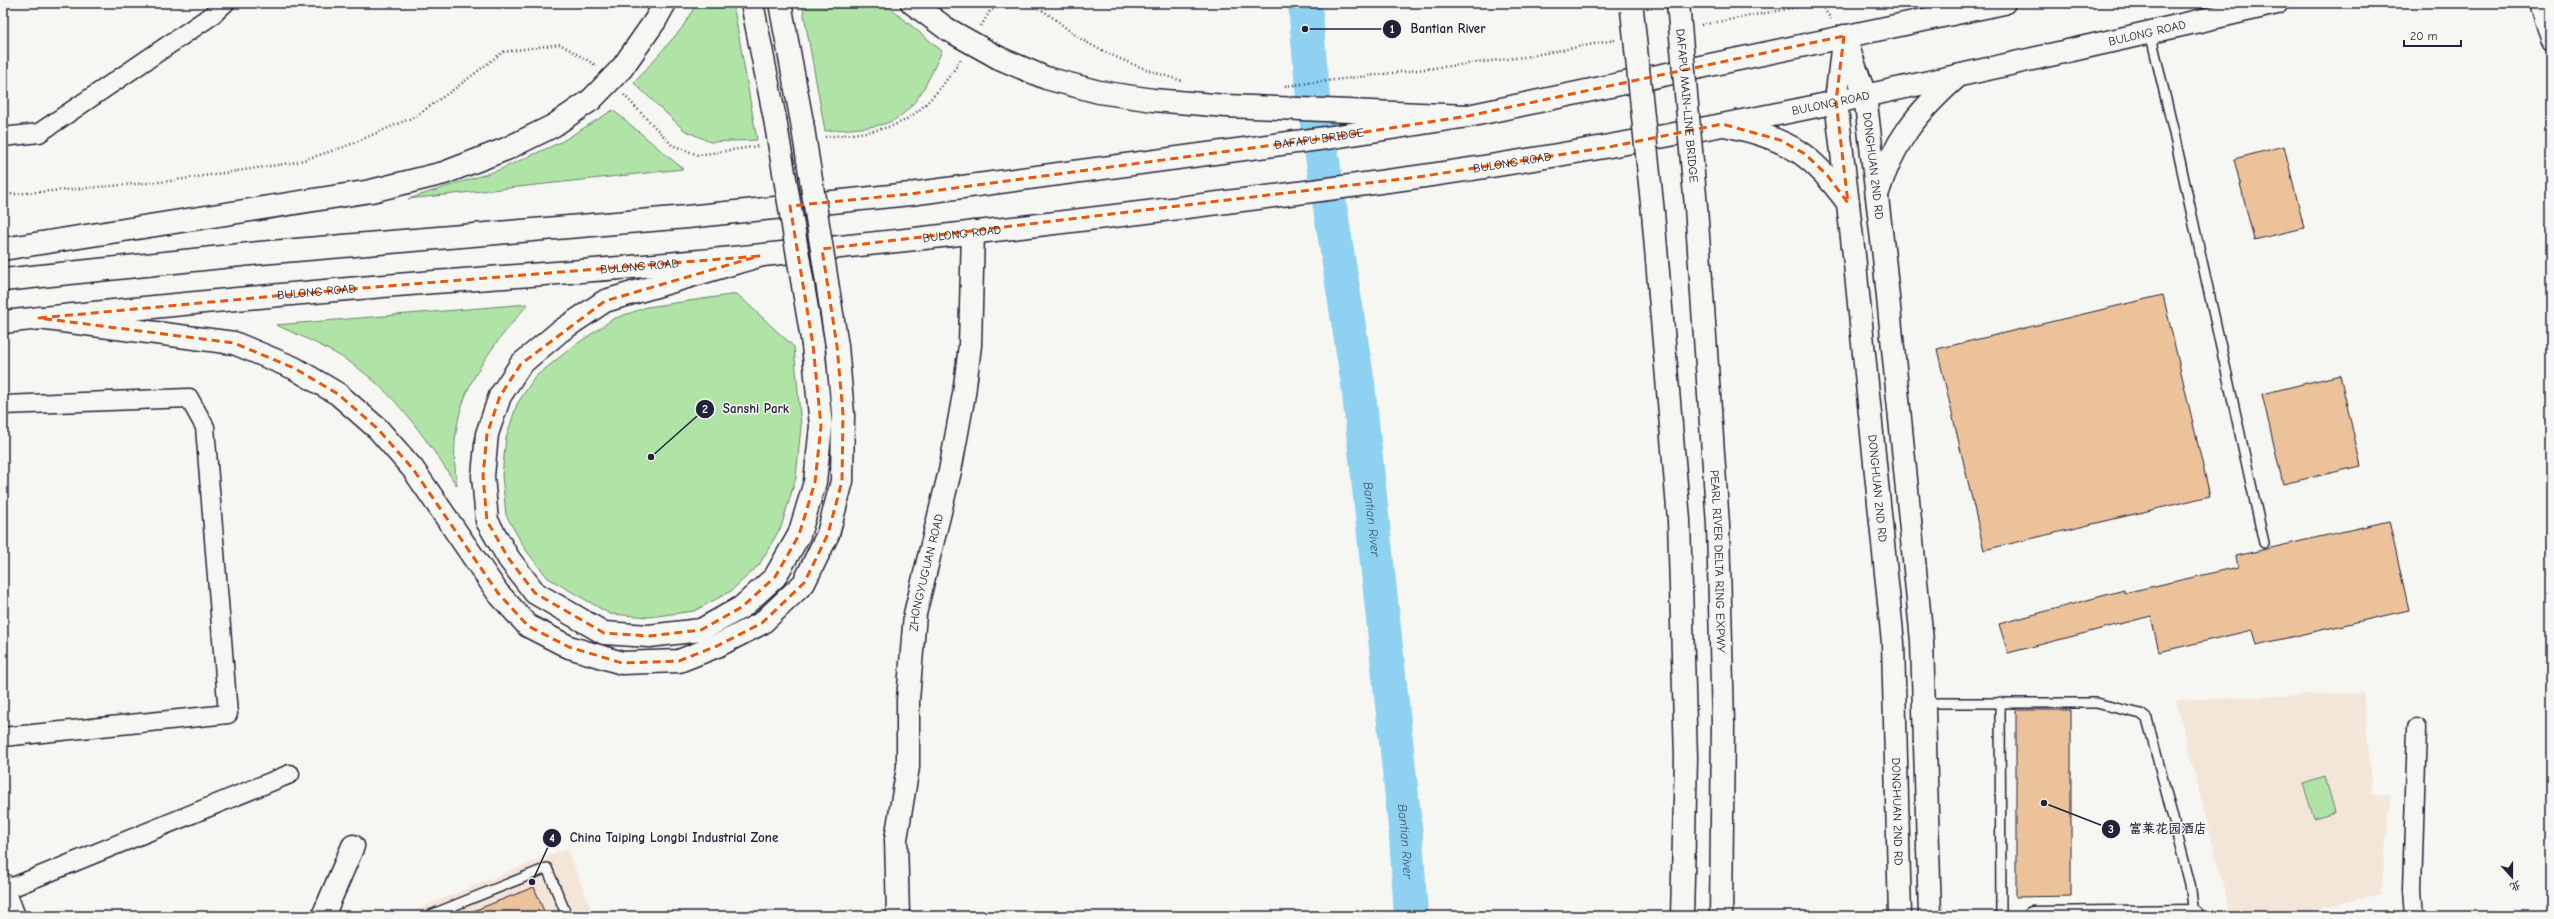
<svg xmlns="http://www.w3.org/2000/svg" width="2554" height="919" font-family="'Comic Neue','LXGW WenKai TC',sans-serif">
<style>
.built{fill:#f3e6d8}
.green{fill:#b0e4a6;stroke:#698370}
.lines{fill:none;stroke-linecap:round;stroke-linejoin:round}
.river{stroke:#8ed1f0;stroke-width:34}
.building{fill:#ebc29a;stroke:#22223b}
.lane-casing{stroke:#22223b;stroke-width:12}
.street-casing{stroke:#22223b;stroke-width:21}
.secondary-casing{stroke:#22223b;stroke-width:25}
.primary-casing{stroke:#22223b;stroke-width:25}
.highway-casing{stroke:#22223b;stroke-width:25}
.path{stroke:#22223b;stroke-width:2.5;stroke-dasharray:1 3;stroke-linecap:butt}
.lane{stroke:#f6f6f2;stroke-width:9}
.street{stroke:#f6f6f2;stroke-width:18}
.secondary{stroke:#f6f6f2;stroke-width:22}
.primary{stroke:#f6f6f2;stroke-width:22}
.highway{stroke:#f6f6f2;stroke-width:22}
.highway-bridge-casing{stroke:#22223b;stroke-width:25;stroke-linecap:butt}
.highway-bridge{stroke:#f6f6f2;stroke-width:22}
.marked{fill:none;stroke:#e8590c;stroke-width:3;stroke-dasharray:8 5;stroke-linejoin:round}
.labels{text-anchor:middle;dominant-baseline:central;stroke-width:3;stroke-linejoin:round;paint-order:stroke}
.street-label{font-size:12px;fill:#22223b;stroke:#f6f6f2}
.water-label{font-size:13px;font-style:italic;fill:#425771;stroke:#f6f6f2}
.leader{fill:none;stroke:#22223b;stroke-width:1.5}
.callout-dot{fill:#22223b;stroke:#f6f6f2;stroke-width:1.5}
.mark-label{font-size:12px;text-anchor:middle;font-weight:bold;fill:#fff}
.callout-label{font-size:13px;text-anchor:middle;font-weight:bold;fill:#22223b;stroke:#f6f6f2;stroke-width:3;stroke-linejoin:round;paint-order:stroke}
</style>
<rect width="100%" height="100%" fill="#f6f6f2"/>
<filter id="ink" filterUnits="userSpaceOnUse"><feTurbulence type="fractalNoise" baseFrequency=".025" numOctaves="2"/><feDisplacementMap in="SourceGraphic" scale="8" xChannelSelector="R" yChannelSelector="G"/><feConvolveMatrix kernelMatrix="1 2 1 2 8 2 1 2 1" color-interpolation-filters="sRGB"/></filter>
<g filter="url(#ink)">
<g class="built">
<polygon points="2363,693 2373,795 2391,794 2381,894 2285,916 2231,916 2176,700"/>
<polygon points="567,848 594,916 400,916"/>
</g>
<g class="green">
<polygon points="697,3 733,3 757,140 710,142 684,130 634,83 682,28"/>
<path d="M802 3H884L942 51C929 78 917 112 887 123 868 129 845 129 825 131Z"/>
<polygon points="613,110 683,169 408,199 499,170 561,142"/>
<polygon points="737,294 794,347 801,426 796,478 781,527 759,565 731,591 694,611 649,617 610,614 548,578 525,549 506,515 502,475 506,438 517,404 535,377 571,348 613,319 647,307"/>
<path d="M528 304C479 362 445 405 457 486 423 434 388 381 331 351 313 341 294 333 276 325Z"/>
<polygon points="2325,777 2335,812 2314,818 2303,784"/>
</g>
<g class="lines">
<g class="river">
<polyline points="1305,3 1313,99"/>
<path id="s1" d="M1317 124 1358 384 1406 835 1411 916"/>
</g>
</g>
<g class="building">
<polygon points="2284,146 2304,228 2254,240 2234,159"/>
<polygon points="2163,295 2210,496 1984,550 1937,349"/>
<polygon points="2340,375 2361,466 2283,484 2262,394"/>
<polygon points="2389,521 2409,610 2256,645 2252,630 2159,652 2151,616 2008,653 1999,624 2124,590 2124,593 2238,567 2236,556"/>
<polygon points="2016,710 2071,710 2071,896 2016,897"/>
<polygon points="534,887 546,916 463,916 463,915"/>
</g>
<g class="lines">
<defs>
<g id="lane">
<polyline points="2150,32 2173,129 2264,543"/>
<polyline points="2000,702 2001,916"/>
<polyline points="1923,703 2096,703 2141,714 2147,719 2149,726 2190,884 2194,914"/>
<polyline points="428,916 547,868 567,916"/>
</g>
<g id="street">
<polyline points="2539,3 2551,42"/>
<polyline points="3,137 39,133 211,16 225,3"/>
<polyline points="3,405 189,398 205,427 228,714 3,737"/>
<polyline points="3,882 16,916"/>
<polyline points="3,891 290,774"/>
<polyline points="2032,916 2194,914"/>
<polyline points="2414,916 2412,890 2417,728"/>
</g>
<g id="secondary">
<path id="s2" d="M1844 36 1865 95 1884 257 1922 641 1930 916"/>
<path id="s3" d="M1843 41 1836 101 1855 264 1893 643 1900 916"/>
<polyline points="323,916 353,846"/>
<path id="s4" d="M898 916 896 839 908 767V700L915 614 950 471 964 394 970 345 973 232"/>
</g>
<g id="primary">
<path d="M1729 126C1789 139 1812 154 1848 203"/>
<path d="M1877 195C1893 142 1917 112 1958 76"/>
<path id="s5" d="M3 280 260 253 687 217 910 194 1326 138 1468 116 2004 3"/>
<path id="s6" d="M3 322C122 310 241 298 360 288 494 277 629 269 763 255 981 233 1199 207 1417 177 1706 136 1992 69 2277 3"/>
</g>
<g id="highway">
<polyline points="752,3 775,119"/>
<polyline points="780,3 802,122"/>
<polyline points="912,3 947,29"/>
<polyline points="999,58 1046,78 1099,92 1153,100 1226,106 1468,116"/>
<polyline points="622,68 655,21 665,3"/>
<path id="s7" d="M1696 207 1718 525 1723 724 1721 916"/>
<polyline points="1653,213 1679,520 1686,758 1682,916"/>
<polyline points="3,249 371,191 444,173 506,149 553,126 591,100"/>
<polyline points="759,256 605,301 559,332 521,364 500,396 487,434 483,476 487,521 509,559 535,593 604,633 649,636 701,630 742,607 775,577 799,535 815,482 821,426 813,345"/>
<polyline points="39,318 234,343 294,368 338,394 378,429 413,469 498,593 528,626 569,647 622,663 679,661 717,646 762,623 804,583 828,534 842,481 843,414 837,346"/>
</g>
</defs>
<use href="#lane" class="lane-casing"/>
<use href="#street" class="street-casing"/>
<use href="#secondary" class="secondary-casing"/>
<use href="#primary" class="primary-casing"/>
<use href="#highway" class="highway-casing"/>
<g class="path">
<path d="M1028 3C1048 11 1063 27 1081 39 1113 58 1148 71 1183 81"/>
<polyline points="1701,25 1820,3 1831,19"/>
<polyline points="981,26 990,11 1007,3"/>
<polyline points="1285,86 1524,57 1615,40"/>
<polyline points="624,95 672,145 698,155 759,146"/>
<path d="M825 137C849 134 876 133 899 123 922 114 948 80 961 59"/>
<polyline points="3,195 170,181 297,162 344,147 416,116 457,87 503,52 560,44 597,66"/>
</g>
<use href="#lane" class="lane"/>
<use href="#street" class="street"/>
<use href="#secondary" class="secondary"/>
<use href="#primary" class="primary"/>
<use href="#highway" class="highway"/>
<defs>
<g id="highway-bridge">
<path id="s8" d="M1678 3 1696 207"/>
<polyline points="1632,10 1653,213"/>
<polyline points="947,29 999,58"/>
<polyline points="591,100 622,68"/>
<polyline points="775,119 813,345"/>
<polyline points="802,122 837,346"/>
</g>
</defs>
<use href="#highway-bridge" class="highway-bridge-casing"/>
<use href="#highway-bridge" class="highway-bridge"/>
</g>
</g>
<path class="marked" d="M1844 36 1836 101 1848 203 1827 175 1805 154 1780 140 1722 124 1609 147 1418 177 822 249 837 346 843 414 842 481 828 534 804 583 762 623 717 646 679 661 622 663 569 647 528 626 498 593 413 469 378 429 338 394 294 368 234 343 39 318 351 289 759 256 605 301 521 364 500 396 487 434 483 476 487 521 509 559 535 593 604 633 649 636 701 630 742 607 775 577 799 535 815 482 821 426 813 345 790 206 910 194 1326 138 1468 116Z"/>
<g class="labels">
<g class="street-label">
<text stroke="none"><textPath href="#s6" startOffset="2166">BULONG ROAD</textPath></text>
<text stroke="none"><textPath href="#s6" startOffset="1842">BULONG ROAD</textPath></text>
<text stroke="none"><textPath href="#s8" startOffset="103">DAFAPU MAIN-LINE BRIDGE</textPath></text>
<text stroke="none"><textPath href="#s5" startOffset="1324">DAFAPU BRIDGE</textPath></text>
<text stroke="none"><textPath href="#s6" startOffset="1518">BULONG ROAD</textPath></text>
<text stroke="none"><textPath href="#s2" startOffset="134">DONGHUAN 2ND RD</textPath></text>
<text stroke="none"><textPath href="#s6" startOffset="963">BULONG ROAD</textPath></text>
<text stroke="none"><textPath href="#s6" startOffset="639">BULONG ROAD</textPath></text>
<text stroke="none"><textPath href="#s6" startOffset="315">BULONG ROAD</textPath></text>
<text stroke="none"><textPath href="#s3" startOffset="450">DONGHUAN 2ND RD</textPath></text>
<text stroke="none"><textPath href="#s7" startOffset="355">PEARL RIVER DELTA RING EXPWY</textPath></text>
<text stroke="none"><textPath href="#s4" startOffset="346">ZHONGYUGUAN ROAD</textPath></text>
<text stroke="none"><textPath href="#s3" startOffset="774">DONGHUAN 2ND RD</textPath></text>
</g>
<g class="water-label">
<text stroke="none"><textPath href="#s1" startOffset="399">Bantian River</textPath></text>
<text stroke="none"><textPath href="#s1" startOffset="723">Bantian River</textPath></text>
</g>
</g>
<path class="leader" d="M1305 29L1392 29M651 457L705 409M2044 803L2111 829M532 882L552 838"/>
<g class="callout-dot">
<circle cx="1305" cy="29" r="4"/>
<circle cx="651" cy="457" r="4"/>
<circle cx="2044" cy="803" r="4"/>
<circle cx="532" cy="882" r="4"/>
<circle cx="1392" cy="29" r="10"/>
<circle cx="705" cy="409" r="10"/>
<circle cx="2111" cy="829" r="10"/>
<circle cx="552" cy="838" r="10"/>
</g>
<g class="mark-label">
<text x="1392" y="33">1</text>
<text x="705" y="413">2</text>
<text x="2111" y="833">3</text>
<text x="552" y="842">4</text>
</g>
<g class="callout-label">
<text x="1448" y="33">Bantian River</text>
<text x="756" y="413">Sanshi Park</text>
<text x="2168" y="833">富莱花园酒店</text>
<text x="674" y="842">China Taiping Longbi Industrial Zone</text>
</g>
<rect width="2554" height="919" fill="none" stroke="#f6f6f2" stroke-width="16"/>
<rect x="8" y="8" width="2538" height="903" fill="none" stroke="#22223b" stroke-width="1.5" filter="url(#ink)"/>
<g transform="translate(2512 877) rotate(159)" stroke="#f6f6f2" stroke-width="3" paint-order="stroke">
<path d="M0-3L7 15L0 10L-7 15Z" fill="#22223b"/>
<text y="-6" font-size="11" font-weight="bold" text-anchor="middle" fill="#22223b">北</text>
</g>
<path d="M2404 40v6h57v-6" fill="none" stroke="#22223b" stroke-width="2"/>
<text x="2410" y="40" font-size="12" fill="#22223b" stroke="#f6f6f2" stroke-width="3" paint-order="stroke">20 m</text>
</svg>
